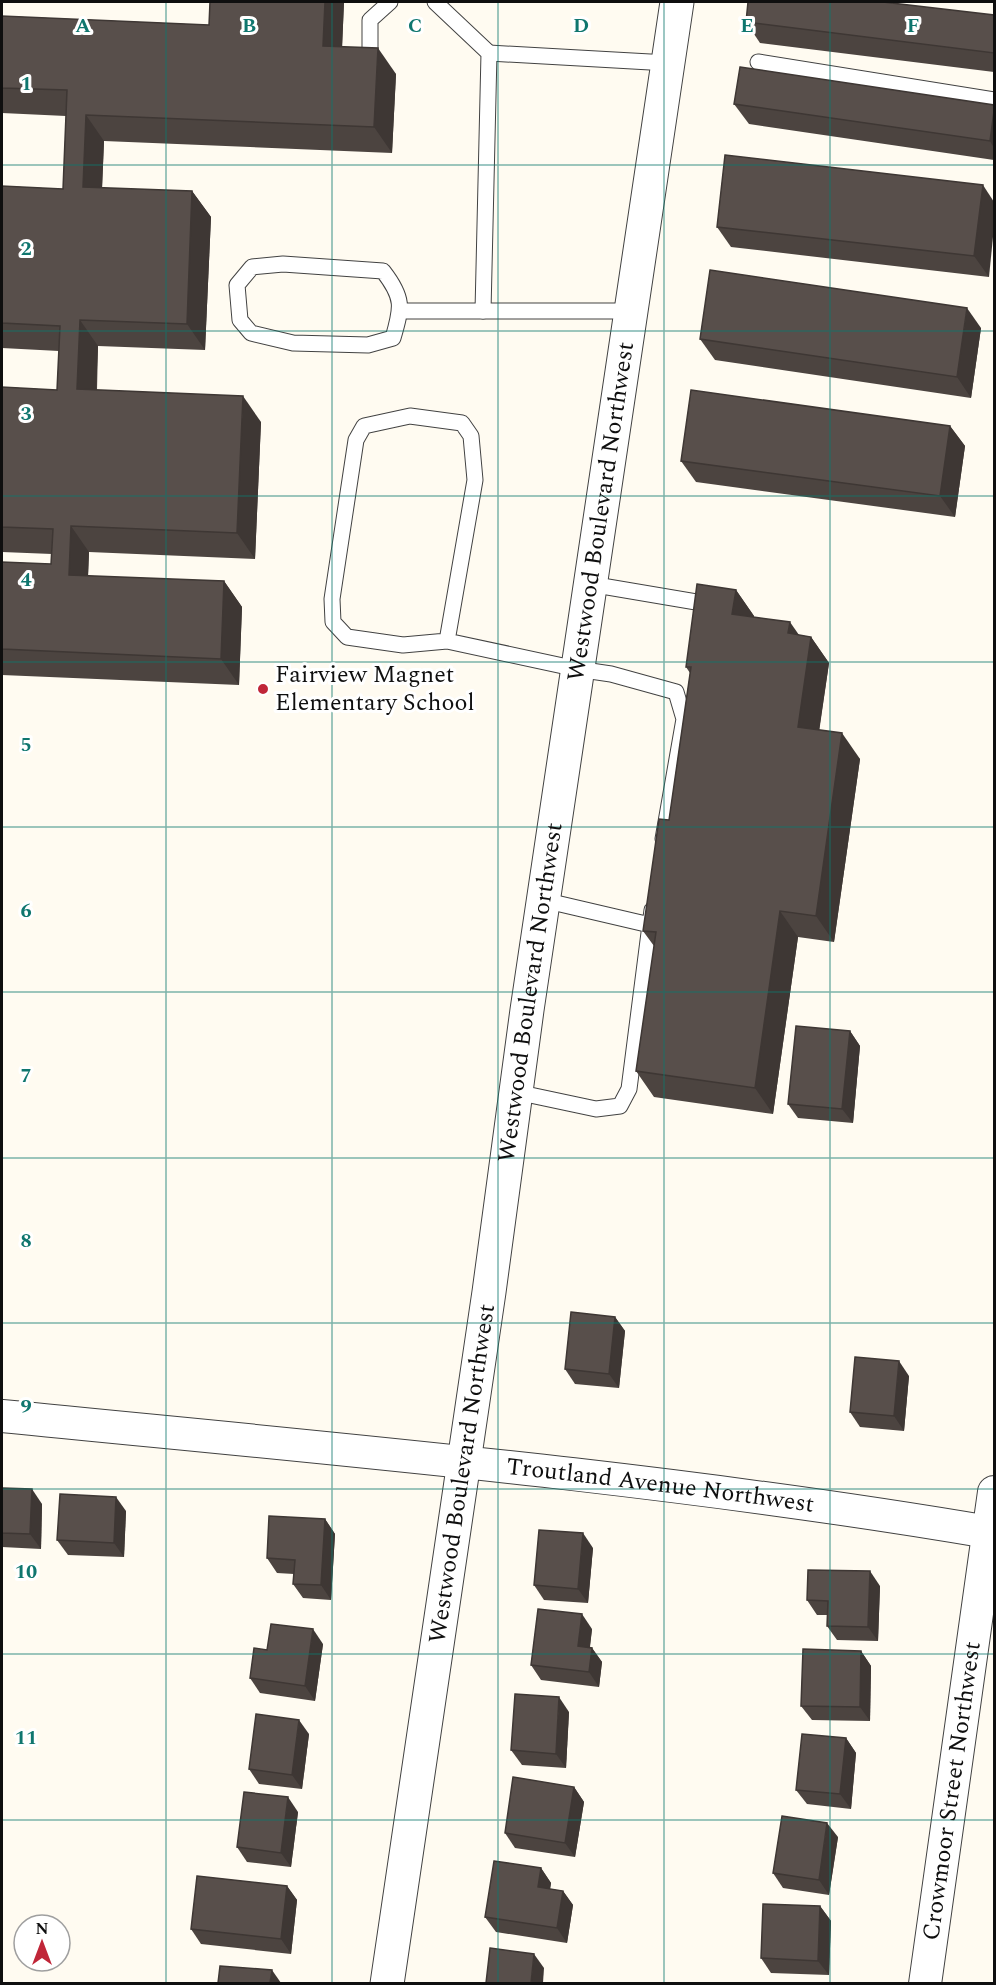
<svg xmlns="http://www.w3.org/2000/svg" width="996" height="1985" font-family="Spectral,serif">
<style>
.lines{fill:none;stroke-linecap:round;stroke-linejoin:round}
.service-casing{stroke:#424242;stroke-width:17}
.minor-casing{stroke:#424242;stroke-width:34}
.tertiary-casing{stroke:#424242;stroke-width:35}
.service{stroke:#fff;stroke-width:15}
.minor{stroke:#fff;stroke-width:32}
.tertiary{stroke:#fff;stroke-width:33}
.wall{fill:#4c4440}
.shaded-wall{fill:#3e3734}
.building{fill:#584f4b;stroke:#3e3734;stroke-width:1.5}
.grid{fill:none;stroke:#0f766e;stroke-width:1.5;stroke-opacity:0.55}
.poi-dot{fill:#c02638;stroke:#fff;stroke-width:2}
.labels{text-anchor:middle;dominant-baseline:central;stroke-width:6;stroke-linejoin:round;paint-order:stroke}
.street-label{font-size:24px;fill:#0f0f0f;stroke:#fff}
.poi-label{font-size:24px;fill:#0f0f0f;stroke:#fff;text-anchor:start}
.grid-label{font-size:20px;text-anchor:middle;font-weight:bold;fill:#0f766e;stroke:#fff;stroke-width:6;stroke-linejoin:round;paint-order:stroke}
</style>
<rect width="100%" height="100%" fill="#fffbf1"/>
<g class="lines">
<defs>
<g id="service">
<polyline points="435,2 489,53 483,311"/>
<polyline points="489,53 668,63"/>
<polyline points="370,60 370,20 390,2"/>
<polyline points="758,62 994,100"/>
<path d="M283 264 383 271C404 298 402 307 393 338L368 345 293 343 251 333 240 320 237 285 252 267Z"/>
<polyline points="401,311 631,311"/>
<polyline points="590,584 714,605"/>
<polyline points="447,641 475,480 471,436 462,423 410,416 364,426 356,440 332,599 333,622 347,637 403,645 447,641 577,669 611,674 676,692 684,719 663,839"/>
<polyline points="543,900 650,925 652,910"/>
<polyline points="516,1092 596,1109 620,1106 629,1089 650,925"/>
</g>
<g id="minor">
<path id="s1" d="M2 1416C333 1449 666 1477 994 1533"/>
<path id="s2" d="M925 1984 994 1492"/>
</g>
<g id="tertiary">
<path id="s3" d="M387 1984 489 1292 527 1010 677 2"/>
</g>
</defs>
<use href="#service" class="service-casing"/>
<use href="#minor" class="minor-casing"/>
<use href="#tertiary" class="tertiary-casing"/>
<use href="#service" class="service"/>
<use href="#minor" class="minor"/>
<use href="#tertiary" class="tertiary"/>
</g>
<g class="wall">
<polygon points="210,2 344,2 342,47 396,74 392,153 104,141 102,188 192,191 211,217 205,350 98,346 97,390 261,422 255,559 89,552 88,576 224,581 242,607 239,685 2,675 2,562 51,564 52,554 2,552 2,387 57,390 59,351 2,348 2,186 63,189 66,116 2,113 2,16 209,25"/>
<polygon points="994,15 994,72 760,43 746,22"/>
<polygon points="734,104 994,105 994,160 749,124"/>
<polygon points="983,185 989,277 731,247 717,227"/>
<polygon points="981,328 971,398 715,360 700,339"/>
<polygon points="950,426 965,446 955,517 696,482 681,461"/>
<polygon points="736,590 754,616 754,617 799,635 811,637 829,663 819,730 860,759 834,942 798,937 773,1114 654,1097 636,1071 654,946 643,931 669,820 690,673 686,667"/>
<polygon points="850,1031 860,1046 853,1123 798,1118 788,1104"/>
<polygon points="615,1317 625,1331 619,1388 575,1384 565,1369"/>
<polygon points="909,1376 904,1431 860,1427 850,1412"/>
<polygon points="2,1488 42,1504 41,1549 2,1547"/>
<polygon points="126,1511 124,1557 68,1555 57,1540"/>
<polygon points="325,1519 335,1534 331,1600 303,1598 293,1584 294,1574 277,1573 267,1558"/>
<polygon points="593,1548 588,1603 544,1600 534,1585"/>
<polygon points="880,1586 878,1641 837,1640 827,1626 827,1615 817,1615 807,1600"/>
<polygon points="592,1629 590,1647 592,1648 602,1662 599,1687 541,1680 531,1665"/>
<polygon points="323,1644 315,1701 260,1693 250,1678 267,1650"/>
<polygon points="861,1651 871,1666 870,1721 812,1720 801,1706"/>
<polygon points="569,1712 566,1768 522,1765 511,1750"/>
<polygon points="309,1734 302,1789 259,1784 249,1769"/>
<polygon points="846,1738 856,1753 851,1809 807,1804 796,1790"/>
<polygon points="574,1787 584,1802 575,1857 515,1848 505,1833"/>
<polygon points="298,1812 291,1867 247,1862 237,1847"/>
<polygon points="838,1837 829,1895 783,1888 773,1873"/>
<polygon points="541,1868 551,1883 550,1889 563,1891 573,1905 567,1943 496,1932 485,1917"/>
<polygon points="287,1886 297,1900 291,1954 201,1944 191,1929"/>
<polygon points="820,1906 831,1921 829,1975 771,1973 761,1958"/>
</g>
<g class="shaded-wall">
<polygon points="325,2 344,2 341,72 323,46"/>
<polygon points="378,48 396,74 392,153 374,127"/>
<polygon points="994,111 994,148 990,141"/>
<polygon points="86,115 104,141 101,213 83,187"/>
<polygon points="983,185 994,202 994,227 989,277 974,256"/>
<polygon points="192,191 211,217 205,350 187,324"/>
<polygon points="967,308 981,328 971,398 957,377"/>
<polygon points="80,320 98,346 95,415 77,389"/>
<polygon points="243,396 261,422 255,559 237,533"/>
<polygon points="950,426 965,446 955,517 940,496"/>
<polygon points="71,526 89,552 87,601 69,575"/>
<polygon points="224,581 242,607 239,685 221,659"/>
<polygon points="736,590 754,616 750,640 732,614"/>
<polygon points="790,622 808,648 788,633"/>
<polygon points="811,637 829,663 816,753 798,727"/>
<polygon points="842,733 860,759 834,942 816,916"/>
<polygon points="780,911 798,937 773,1114 755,1088"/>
<polygon points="850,1031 860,1046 853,1123 842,1109"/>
<polygon points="615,1317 625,1331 619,1388 609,1374"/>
<polygon points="899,1361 909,1376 904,1431 894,1416"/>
<polygon points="32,1489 42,1504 41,1549 30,1534"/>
<polygon points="116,1497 126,1511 124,1557 114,1543"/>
<polygon points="325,1519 335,1534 331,1600 321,1585"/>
<polygon points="583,1533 593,1548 588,1603 578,1589"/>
<polygon points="870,1571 880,1586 878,1641 868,1627"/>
<polygon points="582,1614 592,1629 588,1661 578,1646"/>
<polygon points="313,1629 323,1644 315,1701 305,1686"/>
<polygon points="592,1648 602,1662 599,1687 589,1672"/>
<polygon points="861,1651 871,1666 870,1721 860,1707"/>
<polygon points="559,1697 569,1712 566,1768 556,1754"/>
<polygon points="299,1720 309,1734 302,1789 292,1775"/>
<polygon points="846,1738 856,1753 851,1809 840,1794"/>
<polygon points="574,1787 584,1802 575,1857 565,1843"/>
<polygon points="288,1797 298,1812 291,1867 281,1853"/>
<polygon points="827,1823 838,1837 829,1895 819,1880"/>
<polygon points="541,1868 551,1883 548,1902 538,1887"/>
<polygon points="287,1886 297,1900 291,1954 281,1939"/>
<polygon points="563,1891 573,1905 567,1943 557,1928"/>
<polygon points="820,1906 831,1921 829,1975 818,1961"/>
<polygon points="534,1954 544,1968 543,1983 531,1983"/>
<polygon points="272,1970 281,1983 270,1983"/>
</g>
<g class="building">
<polygon points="210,2 325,2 323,46 378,48 374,127 86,115 83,187 192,191 187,324 80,320 77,389 243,396 237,533 71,526 69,575 224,581 221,659 2,649 2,562 51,564 53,529 2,527 2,387 57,390 60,326 2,323 2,186 63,189 67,90 2,88 2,16 209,25"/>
<polygon points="748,2 883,2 994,15 994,53 746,22"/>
<polygon points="740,67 994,105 994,111 990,141 734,104"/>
<polygon points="725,155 983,185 974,256 717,227"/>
<polygon points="710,270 967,308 957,377 700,339"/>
<polygon points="691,390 950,426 940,496 681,461"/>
<polygon points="697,584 736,590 732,614 790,622 788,633 811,637 798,727 842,733 816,916 780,911 755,1088 636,1071 656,932 643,931 659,819 669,820 691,667 686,667"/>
<polygon points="796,1026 850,1031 842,1109 788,1104"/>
<polygon points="571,1312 615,1317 609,1374 565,1369"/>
<polygon points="855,1357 899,1361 894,1416 850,1412"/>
<polygon points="2,1488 32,1489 30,1534 2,1533"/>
<polygon points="60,1494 116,1497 114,1543 57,1540"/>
<polygon points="269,1516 325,1519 321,1585 293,1584 295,1560 267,1558"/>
<polygon points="539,1530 583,1533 578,1589 534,1585"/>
<polygon points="808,1570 870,1571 868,1627 827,1626 828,1601 807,1600"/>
<polygon points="538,1609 582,1614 578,1646 592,1648 589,1672 531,1665"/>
<polygon points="271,1624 313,1629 305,1686 250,1678 254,1648 267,1650"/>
<polygon points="803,1649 861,1651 860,1707 801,1706"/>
<polygon points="515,1694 559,1697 556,1754 511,1750"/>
<polygon points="256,1714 299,1720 292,1775 249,1769"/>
<polygon points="802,1734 846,1738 840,1794 796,1790"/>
<polygon points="513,1777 574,1787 565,1843 505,1833"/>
<polygon points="244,1792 288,1797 281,1853 237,1847"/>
<polygon points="782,1816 827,1823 819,1880 773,1873"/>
<polygon points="494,1861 541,1868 538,1887 563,1891 557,1928 485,1917"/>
<polygon points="197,1876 287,1886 281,1939 191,1929"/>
<polygon points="763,1904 820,1906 818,1961 761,1958"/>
<polygon points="490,1948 534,1954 531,1983 486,1983"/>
<polygon points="220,1966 272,1970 270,1983 218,1983"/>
</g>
<path class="grid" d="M166 2V1984M332 2V1984M498 2V1984M664 2V1984M830 2V1984M2 165H994M2 331H994M2 496H994M2 662H994M2 827H994M2 992H994M2 1158H994M2 1323H994M2 1489H994M2 1654H994M2 1820H994"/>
<circle class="poi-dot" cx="263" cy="689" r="6"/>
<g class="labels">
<g class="street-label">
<text stroke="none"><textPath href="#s3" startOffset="1488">Westwood Boulevard Northwest</textPath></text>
<text stroke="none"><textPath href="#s3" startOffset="1002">Westwood Boulevard Northwest</textPath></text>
<text stroke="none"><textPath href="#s3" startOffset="516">Westwood Boulevard Northwest</textPath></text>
<text stroke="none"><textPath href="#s1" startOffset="662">Troutland Avenue Northwest</textPath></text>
<text stroke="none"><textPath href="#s2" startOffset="195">Crowmoor Street Northwest</textPath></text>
</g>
<g class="poi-label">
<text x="275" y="675">Fairview Magnet<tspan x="275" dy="28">Elementary School</tspan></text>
</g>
</g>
<g class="grid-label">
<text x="83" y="32">A</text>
<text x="249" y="32">B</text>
<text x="415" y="32">C</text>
<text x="581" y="32">D</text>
<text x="747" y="32">E</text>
<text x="913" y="32">F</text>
<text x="26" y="90">1</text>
<text x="26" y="255">2</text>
<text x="26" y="420">3</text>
<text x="26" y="586">4</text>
<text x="26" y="751">5</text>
<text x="26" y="917">6</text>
<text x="26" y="1082">7</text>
<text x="26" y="1247">8</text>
<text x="26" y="1413">9</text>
<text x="26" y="1578">10</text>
<text x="26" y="1744">11</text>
</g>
<rect width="996" height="1985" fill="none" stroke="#0f0f0f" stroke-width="6"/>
<g transform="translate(42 1943)"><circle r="28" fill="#ffffff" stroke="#9f9f9f" stroke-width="1.5"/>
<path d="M0-4.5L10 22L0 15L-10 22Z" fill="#c02638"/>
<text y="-9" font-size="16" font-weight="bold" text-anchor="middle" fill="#0f0f0f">N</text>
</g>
</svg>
